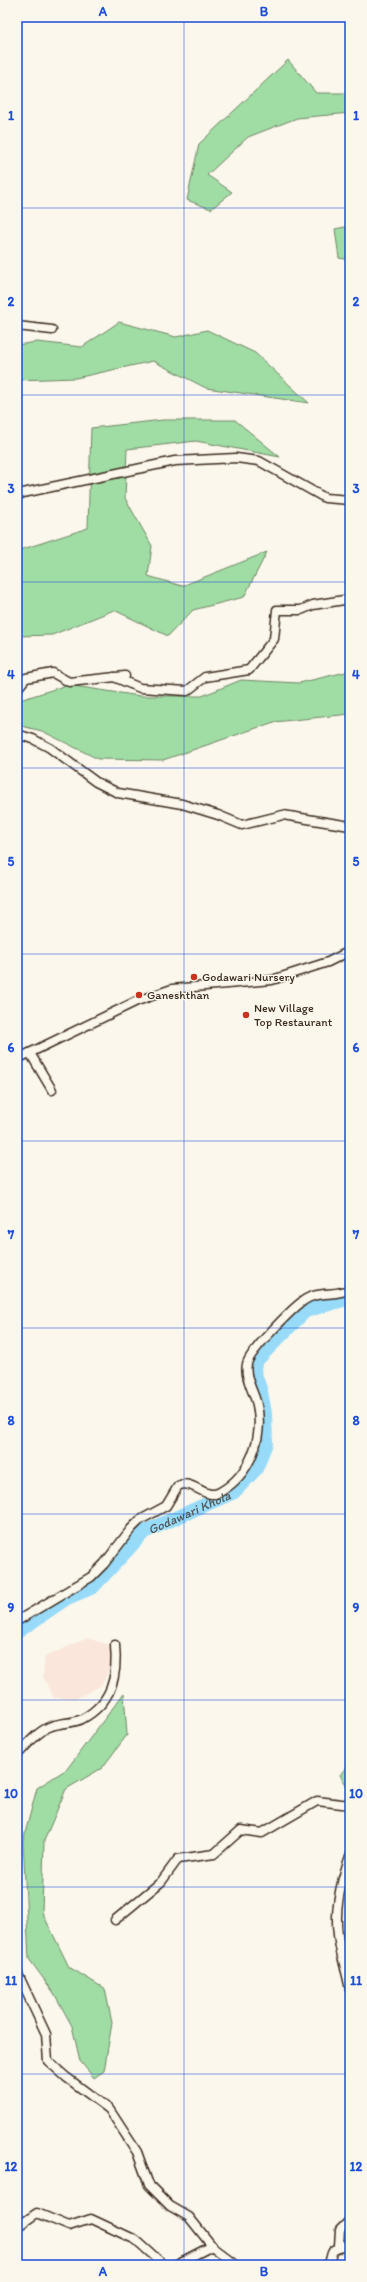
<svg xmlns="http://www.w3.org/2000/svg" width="367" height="2282" font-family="Itim,sans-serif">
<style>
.built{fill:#fae6da}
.green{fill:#a0dda5;stroke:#6e8462}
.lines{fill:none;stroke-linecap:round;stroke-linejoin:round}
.river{stroke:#97dbf9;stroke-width:14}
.minor-casing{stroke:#3b2a1e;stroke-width:11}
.minor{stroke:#fbf7ec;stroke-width:8}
.grid{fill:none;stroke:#1d4ed8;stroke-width:1;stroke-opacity:0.55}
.poi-dot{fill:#c8321e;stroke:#fbf7ec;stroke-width:1.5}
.labels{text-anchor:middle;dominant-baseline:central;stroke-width:3;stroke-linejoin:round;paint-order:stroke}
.poi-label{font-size:12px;fill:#3b2a1e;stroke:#fbf7ec;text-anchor:start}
.water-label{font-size:13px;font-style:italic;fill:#525655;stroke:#fbf7ec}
.neatline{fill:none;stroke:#1d4ed8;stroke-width:1.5}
.grid-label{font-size:13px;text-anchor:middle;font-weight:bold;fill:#1d4ed8}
</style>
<rect width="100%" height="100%" fill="#fbf7ec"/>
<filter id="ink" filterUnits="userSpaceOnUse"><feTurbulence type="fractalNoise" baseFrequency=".025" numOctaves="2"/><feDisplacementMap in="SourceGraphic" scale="8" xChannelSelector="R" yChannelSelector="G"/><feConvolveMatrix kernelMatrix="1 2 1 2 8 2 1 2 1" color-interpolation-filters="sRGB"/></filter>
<g filter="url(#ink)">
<polygon class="built" points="87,1638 112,1646 112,1661 102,1685 77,1698 54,1698 43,1677 45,1657"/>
<g class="green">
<polygon points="288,60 316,93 350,93 350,113 297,118 248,137 207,175 232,192 211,209 187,200 199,144"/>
<polygon points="350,226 350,260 339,258 335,229"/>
<polygon points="119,322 176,337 207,330 255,353 309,403 206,388 153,361 76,378 17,380 17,345 37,342 82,347"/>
<polygon points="163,420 235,420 280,457 196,441 127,449 125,498 152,546 148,576 182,586 267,552 244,597 193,610 168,636 114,610 52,635 17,636 17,551 88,528 91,428"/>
<polygon points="350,671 350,714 274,722 163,760 98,759 42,731 17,725 17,701 67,685 140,696 202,696 241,680 299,683"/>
<polygon points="124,1693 127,1735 102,1768 66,1789 44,1841 42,1912 69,1967 105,1989 112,2023 104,2071 94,2078 80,2061 72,2026 54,1993 29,1959 23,1841 37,1788 67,1769"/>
<polygon points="350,1762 350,1791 340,1775"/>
</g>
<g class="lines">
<path class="river" id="s1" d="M17 1632 67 1598 93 1587 144 1532 234 1492 256 1469 266 1443 265 1413 261 1392 254 1371 255 1362 305 1311 350 1298"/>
<defs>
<g id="minor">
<polyline points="17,326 52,330"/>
<polyline points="17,496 23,493 175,461 236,458 259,461 325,498 350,500"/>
<polyline points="114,677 140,688 187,691 205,677 249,670 274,639 277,610 301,610 313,605 350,599"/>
<polyline points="17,689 26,678 53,673 69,682 125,676"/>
<polyline points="17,734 33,739 50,748 96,782 118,793 182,804 218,815 242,825 283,815 350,826"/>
<polyline points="30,1053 52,1090"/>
<polyline points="17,1059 137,1001 172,989 272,980 328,962 350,951"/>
<path d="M17 1621 91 1577 104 1564 131 1529 140 1520 166 1506 178 1486C193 1478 205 1501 220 1492 250 1475 264 1438 257 1405 254 1392 244 1377 247 1364 249 1352 292 1309 303 1301 317 1290 336 1297 350 1289"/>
<path d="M17 1755C26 1746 37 1732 49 1727 60 1722 72 1724 82 1719 112 1703 118 1676 115 1645"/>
<path d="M350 1856C341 1881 334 1908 338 1935 340 1954 347 1972 350 1990"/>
<polyline points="115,1920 161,1882 178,1859 214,1854 241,1830 262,1833 317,1801 350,1805"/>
<polyline points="17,1972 46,2034 48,2061 66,2077 109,2109 137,2152 149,2185 170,2206 189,2217 212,2246 236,2265"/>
<polyline points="350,2220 340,2230 339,2246 348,2246 350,2249"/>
<polyline points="17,2227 37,2213 69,2226 91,2219 136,2240 164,2265"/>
<polyline points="175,2265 212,2246"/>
<path d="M328 2265C334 2254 327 2250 344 2247"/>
</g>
</defs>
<use href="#minor" class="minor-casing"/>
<use href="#minor" class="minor"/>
</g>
</g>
<path class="grid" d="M184 17V2265M17 208H350M17 395H350M17 582H350M17 768H350M17 954H350M17 1141H350M17 1328H350M17 1514H350M17 1700H350M17 1887H350M17 2074H350"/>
<g class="poi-dot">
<circle cx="194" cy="977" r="4"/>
<circle cx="139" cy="995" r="4"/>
<circle cx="246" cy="1015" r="4"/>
</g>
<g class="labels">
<g class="poi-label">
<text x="202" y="977">Godawari Nursery</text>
<text x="147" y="995">Ganeshthan</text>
<text x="254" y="1008">New Village<tspan x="254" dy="14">Top Restaurant</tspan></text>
</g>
<g class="water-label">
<text stroke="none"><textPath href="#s1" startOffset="213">Godawari Khola</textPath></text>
</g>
</g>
<rect width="367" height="2282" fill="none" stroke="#fbf7ec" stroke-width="44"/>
<rect x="22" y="22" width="323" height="2238" class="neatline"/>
<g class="grid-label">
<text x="103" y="16">A</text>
<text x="264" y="16">B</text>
<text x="11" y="120">1</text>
<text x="356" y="120">1</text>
<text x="11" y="306">2</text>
<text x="356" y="306">2</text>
<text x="11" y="493">3</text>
<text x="356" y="493">3</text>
<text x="11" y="679">4</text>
<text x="356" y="679">4</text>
<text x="11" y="866">5</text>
<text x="356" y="866">5</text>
<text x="11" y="1052">6</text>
<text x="356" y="1052">6</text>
<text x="11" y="1239">7</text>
<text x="356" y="1239">7</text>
<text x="11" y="1425">8</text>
<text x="356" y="1425">8</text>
<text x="11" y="1612">9</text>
<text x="356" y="1612">9</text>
<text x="11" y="1798">10</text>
<text x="356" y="1798">10</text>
<text x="11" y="1985">11</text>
<text x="356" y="1985">11</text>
<text x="11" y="2171">12</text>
<text x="356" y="2171">12</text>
<text x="103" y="2276">A</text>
<text x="264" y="2276">B</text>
</g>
</svg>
